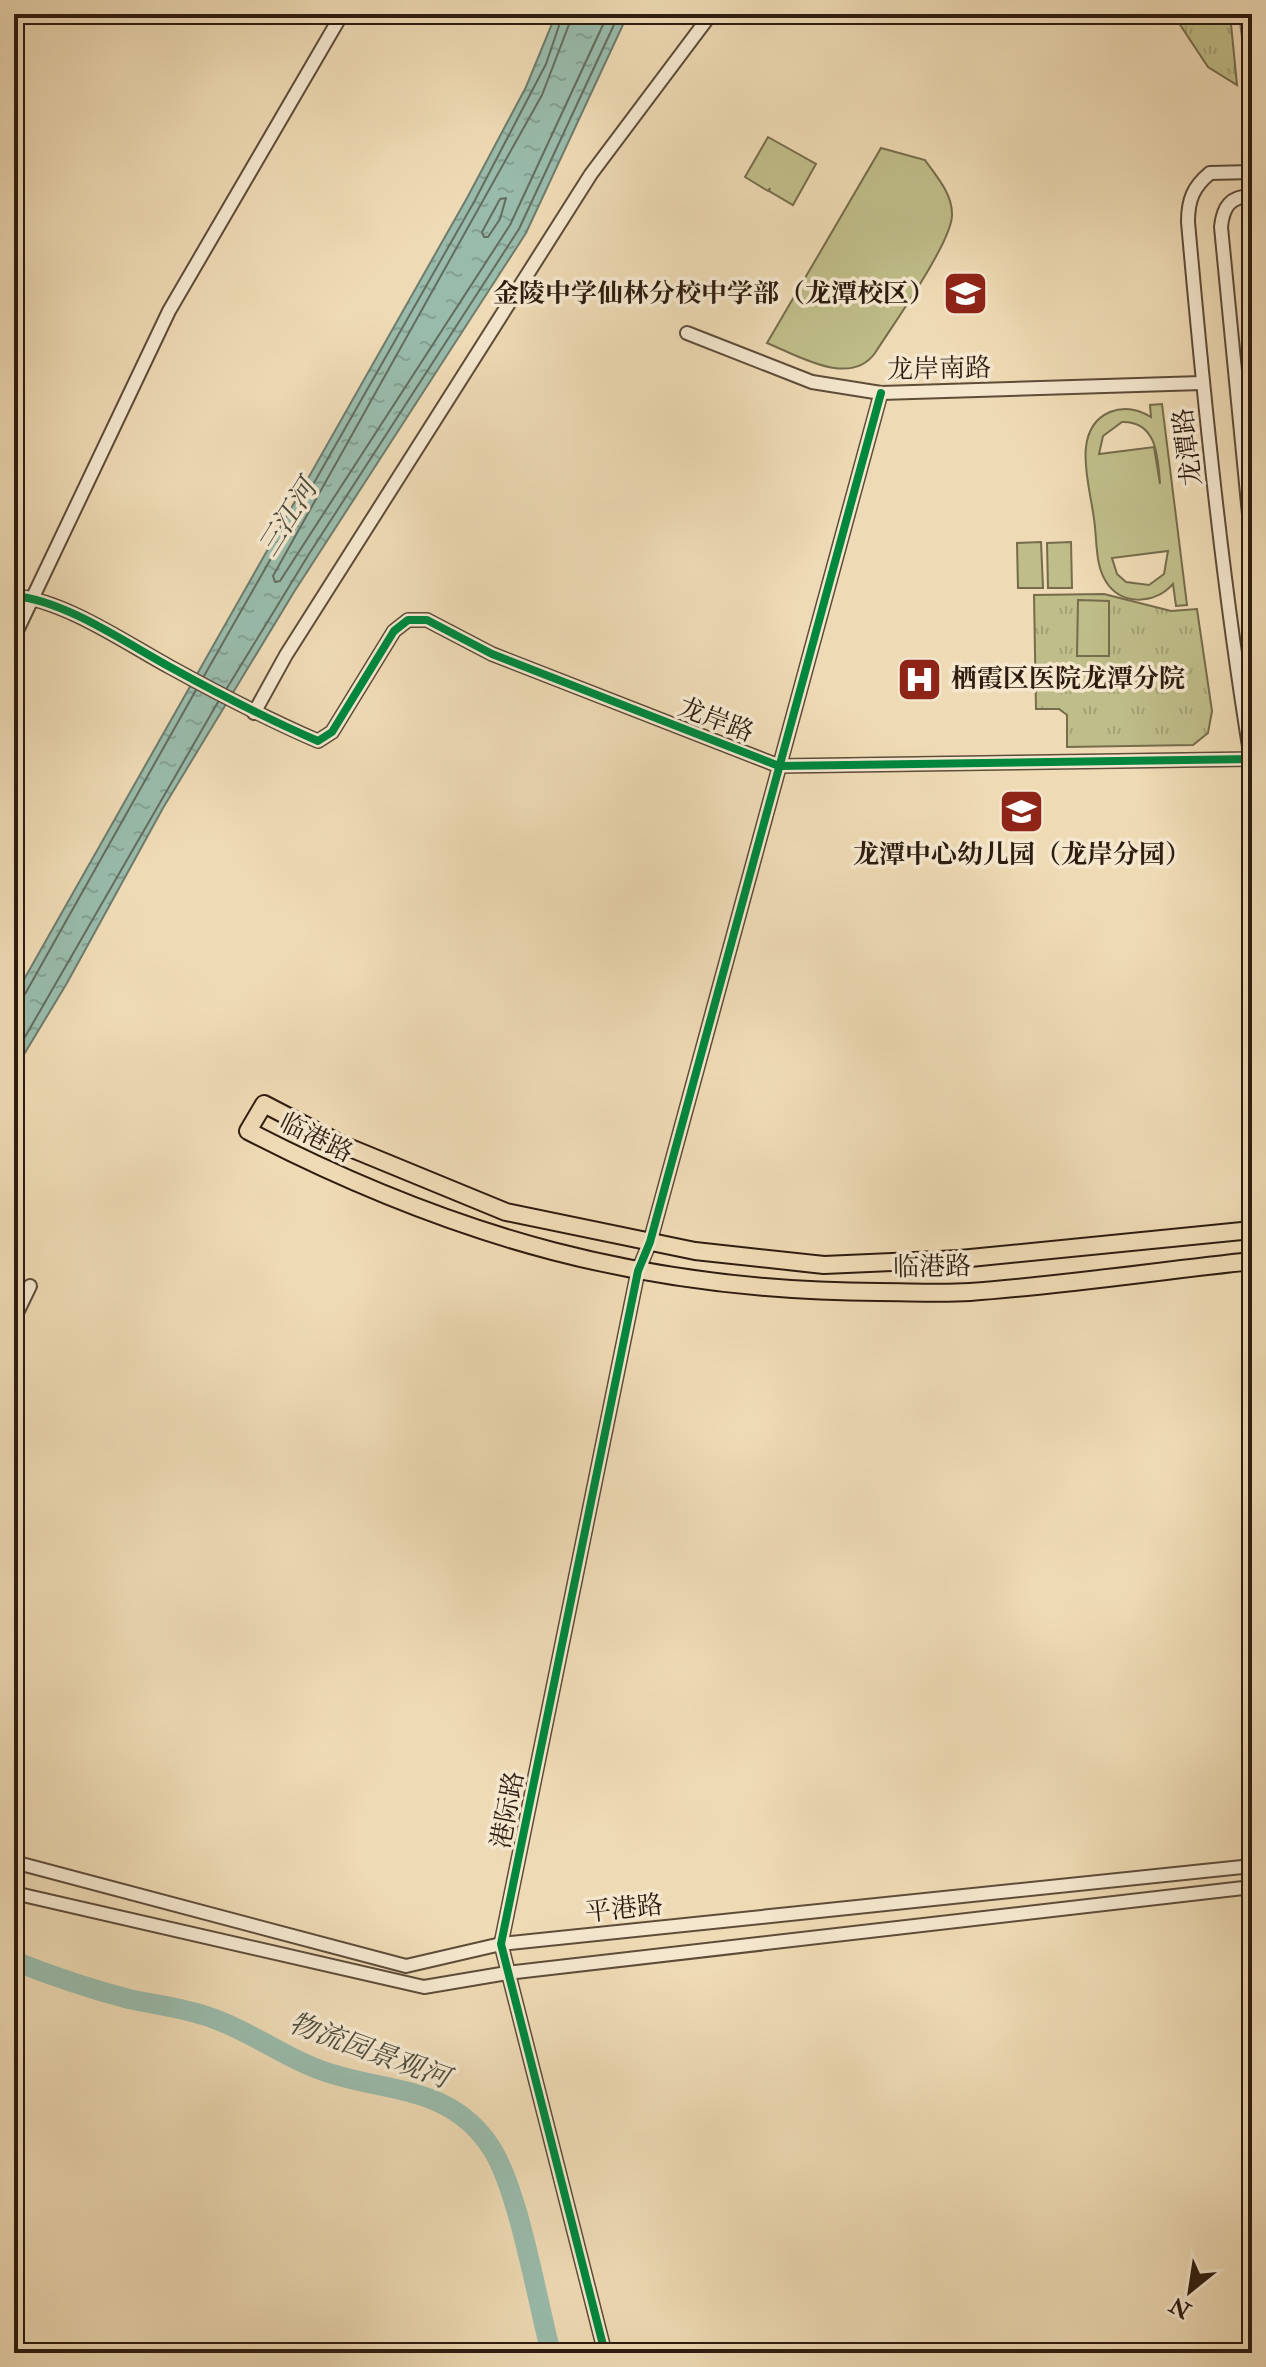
<svg xmlns="http://www.w3.org/2000/svg" width="1266" height="2367" font-family="'IM FELL Double Pica','Noto Serif SC',serif">
<style>
.grass{fill:url(#grass-tufts);stroke:#766c4c;stroke-width:2}
.garden{fill:#bfbd89;stroke:#766c4c;stroke-width:2;fill-rule:evenodd}
.water{fill:url(#water-ripples);stroke:#6e7b6d;stroke-width:2}
.lines{fill:none;stroke-linecap:round;stroke-linejoin:round}
.shore{stroke:#646c5e;stroke-width:2}
.river{stroke:#99bbab;stroke-width:20}
.minor-casing{stroke:#5e4c39;stroke-width:16}
.major-casing{stroke:#2e1c10;stroke-width:20}
.minor{stroke:#f4e7ce;stroke-width:12}
.major{stroke:#eedab4;stroke-width:16}
.cycleway-casing{stroke:#f4e7ce;stroke-width:13}
.cycleway{stroke:#00873e;stroke-width:8}
.labels{text-anchor:middle;dominant-baseline:central;stroke-width:7;stroke-linejoin:round;paint-order:stroke}
.poi-label{font-size:26px;font-weight:bold;fill:#2e1c10;stroke:#f4e7ce;text-anchor:end}
.street-label{font-size:26px;fill:#2e1c10;stroke:#f4e7ce}
.water-label{font-size:28px;font-style:italic;fill:#4e4c3e;stroke:#f4e7ce}
</style>
<defs>
<pattern id="grass-tufts" width="24" height="20" patternUnits="userSpaceOnUse" patternTransform="scale(2)"><rect width="24" height="20" fill="#bfbd89"/><path d="M3 7l-1-3M5 7V3M7 7l1-3M15 17l-1-3M17 17v-4M19 17l1-3" fill="none" stroke="#a4a275"/></pattern>
<pattern id="water-ripples" width="26" height="14" patternUnits="userSpaceOnUse" patternTransform="scale(2)"><rect width="26" height="14" fill="#99bbab"/><path d="M2 4q2-2 4 0t4 0M15 11q2-2 4 0t4 0" fill="none" stroke="#84a092"/></pattern>
</defs>
<rect width="100%" height="100%" fill="#eedab4"/>
<filter id="stains"><feTurbulence type="fractalNoise" baseFrequency=".0025" numOctaves="4"/><feColorMatrix values="0 0 0 0 .2 0 0 0 0 .09 0 0 0 0 .02 0 0 0 .5 -.17"/></filter>
<radialGradient id="worn" r=".72"><stop offset=".6" stop-color="#630" stop-opacity="0"/><stop offset="1" stop-color="#630" stop-opacity=".3"/></radialGradient>
<g class="grass">
<polygon points="1173,14 1230,14 1237,85 1208,67"/>
<polygon points="1104,594 1171,611 1197,609 1212,711 1208,733 1193,745 1067,747 1067,715 1059,709 1036,709 1034,595"/>
</g>
<g class="garden">
<polygon points="768,137 816,164 793,205 769,191 770,188 768,191 745,177"/>
<path d="M881 148 925 160C936 176 952 193 952 214 953 241 892 326 875 353 850 388 797 355 767 343Z"/>
<path d="M1162 404 1187 605 1176 606 1173 584C1154 605 1120 606 1105 580 1095 563 1097 538 1094 519 1090 486 1070 429 1110 412 1125 406 1138 409 1151 417L1150 405ZM1122 422C1157 421 1158 457 1160 484L1154 447 1099 454 1103 436ZM1168 551 1164 574 1149 585 1126 582 1117 574 1112 558Z"/>
<polygon points="1041,542 1043,588 1018,588 1017,543"/>
<polygon points="1071,542 1072,588 1048,588 1047,543"/>
<polygon points="1078,600 1109,601 1109,656 1077,656"/>
</g>
<g class="water">
<polygon points="556,14 628,14 526,233 294,592 163,808 67,983 14,1071 14,997 467,198 526,87"/>
<polygon points="1239,14 1252,14 1252,116"/>
</g>
<g class="lines">
<g class="shore">
<polyline points="573,14 542,95 273,576 275,582 280,581 510,225 608,14"/>
<polygon points="506,198 500,219 488,237 484,237 482,232 500,199"/>
<polyline points="204,676 474,202 546,64 563,14"/>
<polyline points="227,688 309,554 519,229 619,14"/>
<polyline points="14,999 25,994 196,690"/>
<polyline points="14,1056 218,702"/>
</g>
<path class="river" d="M14 1961C52 1976 90 1989 129 1999 156 2005 186 2008 212 2018 249 2031 280 2054 315 2068 379 2094 449 2081 492 2149 519 2192 537 2300 551 2353"/>
<defs>
<g id="minor">
<path d="M1252 196C1230 196 1223 207 1221 227L1252 545"/>
<polyline points="687,333 812,382 881,393 1202,383"/>
<path d="M14 596C64 600 126 643 170 667 219 694 267 719 318 741L332 732 394 631 408 620H427L492 654 779 766 1252 759"/>
<polyline points="14,637 169,311 342,14"/>
<polyline points="254,713 286,655 591,174 711,14"/>
<path d="M1251 759C1222 581 1204 401 1188 222 1188 200 1193 187 1210 173L1252 172"/>
<polyline points="14,1319 30,1286"/>
<polyline points="14,1862 406,1966 501,1944 1252,1866"/>
<polyline points="14,1893 424,1987 507,1973 1252,1887"/>
<polyline points="605,2353 501,1944 638,1271 650,1242 881,393"/>
</g>
<g id="major">
<polyline points="1251,759 1252,771"/>
<path d="M1252 1230 960 1259 824 1265 695 1251 506 1212 343 1145 264 1104 248 1131C455 1238 645 1291 879 1292 909 1292 940 1294 970 1292 1064 1285 1158 1271 1252 1261"/>
</g>
</defs>
<use href="#minor" class="minor-casing"/>
<use href="#major" class="major-casing"/>
<use href="#minor" class="minor"/>
<use href="#major" class="major"/>
<defs>
<g id="cycleway">
<path d="M14 596C64 600 126 643 170 667 219 694 267 719 318 741L332 732 394 631 408 620H427L492 654 779 766 1252 759"/>
<polyline points="605,2353 501,1944 638,1271 650,1242 881,393"/>
</g>
</defs>
<use href="#cycleway" class="cycleway-casing"/>
<use href="#cycleway" class="cycleway"/>
</g>
<defs>
<symbol id="school-square" viewBox="-11 -11 22 22"><rect x="-9" y="-9" width="18" height="18" rx="4" fill="#8f2418" stroke="#f4e7ce"/><path d="M0-5L7-2L0 1L-7-2ZM-4 1L0 2.5L4 1V4Q0 6-4 4Z" fill="#fff"/></symbol>
<symbol id="hospital-square" viewBox="-11 -11 22 22"><rect x="-9" y="-9" width="18" height="18" rx="4" fill="#8f2418" stroke="#f4e7ce"/><path d="M-5-5h3v3.5h4V-5h3V5h-3V1.5h-4V5h-3Z" fill="#fff"/></symbol>
</defs>
<g fill-rule="evenodd">
<use href="#school-square" x="940" y="268" width="51" height="51"/>
<use href="#hospital-square" x="894" y="654" width="51" height="51"/>
<use href="#school-square" x="996" y="786" width="51" height="51"/>
</g>
<g class="labels">
<g class="poi-label">
<text x="935" y="294">金陵中学仙林分校中学部（龙潭校区）</text>
<text x="951" y="679" text-anchor="start">栖霞区医院龙潭分院</text>
<text x="1022" y="855" text-anchor="middle">龙潭中心幼儿园（龙岸分园）</text>
</g>
<g class="street-label">
<text transform="translate(939 369) rotate(-1)">龙岸南路</text>
<text transform="translate(1188 447) rotate(-97)">龙潭路</text>
<text transform="translate(716 720) rotate(21)">龙岸路</text>
<text transform="translate(316 1138) rotate(26)">临港路</text>
<text transform="translate(932 1267) rotate(-1)">临港路</text>
<text transform="translate(508 1810) rotate(-79)">港际路</text>
<text transform="translate(624 1909) rotate(-6)">平港路</text>
</g>
<g class="water-label">
<text transform="translate(288 518) rotate(-58)">三江河</text>
<text transform="translate(369 2051) rotate(20)">物流园景观河</text>
</g>
</g>
<rect width="1266" height="2367" fill="none" stroke="#eedab4" stroke-width="48"/>
<rect x="16" y="16" width="1234" height="2335" fill="none" stroke="#2e1c10" stroke-width="4"/>
<rect x="24" y="24" width="1218" height="2319" fill="none" stroke="#2e1c10" stroke-width="2"/>
<g transform="translate(1190 2291) rotate(210)" stroke="#f4e7ce" stroke-width="6" paint-order="stroke">
<path d="M0-6L14 30L0 20L-14 30Z" fill="#2e1c10"/>
<text y="-12" font-size="22" font-weight="bold" text-anchor="middle" fill="#2e1c10">N</text>
</g>
<rect width="100%" height="100%" filter="url(#stains)"/>
<rect width="100%" height="100%" fill="url(#worn)"/>
</svg>
